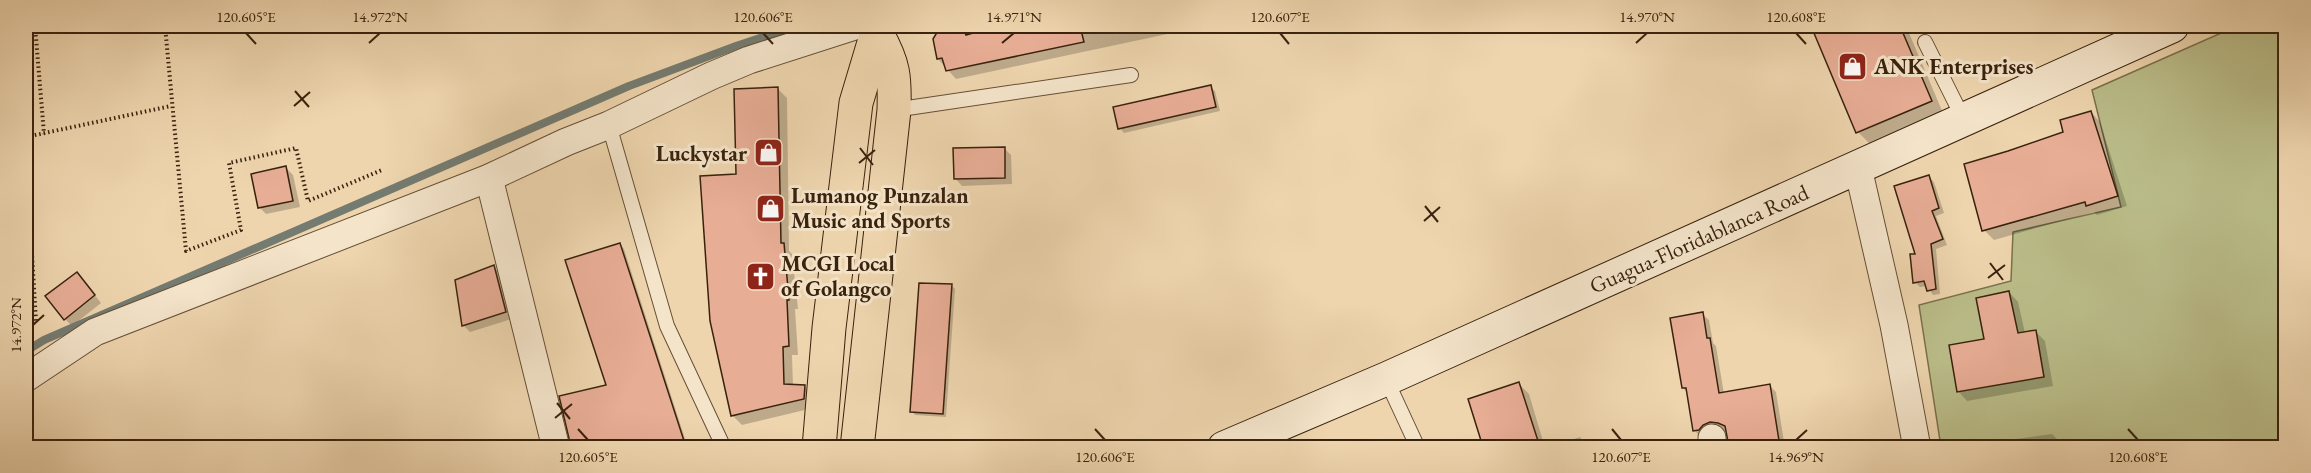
<svg xmlns="http://www.w3.org/2000/svg" width="2311" height="473" font-family="'EB Garamond',serif">
<style>
.green{fill:#babd89;stroke:#7a704b;stroke-width:1.5}
.shadow{fill:#0003}
.lines{fill:none;stroke-linecap:round;stroke-linejoin:round}
.stream{stroke:#747b71;stroke-width:8}
.building{fill:#e7ad95;stroke:#39220d;stroke-width:1.5}
.lane-casing{stroke:#664f35;stroke-width:16}
.street-casing{stroke:#664f35;stroke-width:29}
.secondary-casing{stroke:#39220d;stroke-width:35}
.highway-casing{stroke:#39220d;stroke-width:35}
.path{stroke:#39220d;stroke-width:4;stroke-dasharray:1.5 3;stroke-linecap:butt}
.lane{stroke:#f4e4ca;stroke-width:14}
.street{stroke:#f4e4ca;stroke-width:27}
.secondary{stroke:#f4e4ca;stroke-width:33}
.highway{stroke:#eed5ae;stroke-width:33}
.ticks{fill:none;stroke:#39220d;stroke-width:2}
.labels{text-anchor:middle;dominant-baseline:central;stroke-width:6;stroke-linejoin:round;paint-order:stroke}
.poi-label{font-size:22px;font-weight:bold;fill:#39220d;stroke:#f4e4ca;text-anchor:start}
.street-label{font-size:22px;fill:#39220d;stroke:#f4e4ca}
.neatline{fill:none;stroke:#39220d;stroke-width:2}
.ticks-label{font-size:15px;text-anchor:middle;fill:#39220d}
</style>
<rect width="100%" height="100%" fill="#eed5ae"/>
<filter id="stains"><feTurbulence type="fractalNoise" baseFrequency=".00333" numOctaves="4"/><feColorMatrix values="0 0 0 0 .2 0 0 0 0 .09 0 0 0 0 .02 0 0 0 .5 -.17"/></filter>
<radialGradient id="worn" r=".72"><stop offset=".6" stop-color="#630" stop-opacity="0"/><stop offset="1" stop-color="#630" stop-opacity=".3"/></radialGradient>
<polygon class="green" points="2237,26 2285,26 2285,447 1941,447 1919,305 2011,281 2013,232 2121,207 2092,90"/>
<g class="shadow">
<polygon points="952,26 1186,26 1172,33 956,79 938,59"/>
<polygon points="1813,26 1906,26 1943,113 1870,144 1858,132"/>
<polygon points="1210,87 1215,91 1220,111 1124,133 1120,128"/>
<polygon points="778,89 787,98 789,251 792,254 798,309 795,309 798,355 792,355 793,386 805,387 814,396 813,408 742,425 732,415 737,175"/>
<polygon points="2091,112 2100,122 2127,206 2097,215 2094,212 1994,240 1984,230 2065,133"/>
<polygon points="1004,148 1011,155 1012,184 962,186 955,178"/>
<polygon points="286,168 293,175 300,207 266,214 259,207"/>
<polygon points="1929,177 1934,182 1944,213 1936,216 1947,245 1936,249 1940,294 1933,295 1927,286 1920,287 1915,282"/>
<polygon points="620,244 624,249 688,448 573,448 608,386"/>
<polygon points="494,267 501,274 512,319 470,332 463,325"/>
<polygon points="83,280 101,303 72,326 65,319"/>
<polygon points="952,286 955,289 946,417 915,415 912,411"/>
<polygon points="2009,292 2018,302 2025,333 2036,332 2045,341 2053,386 1967,401 1958,391 1986,340"/>
<polygon points="1702,314 1709,320 1713,343 1716,346 1724,394 1769,385 1776,392 1785,448 1753,448 1749,430 1730,433 1717,428 1701,437 1694,430 1688,393 1683,388"/>
<polygon points="1519,384 1529,394 1543,441 1522,448 1486,448"/>
<polygon points="2052,434 2062,444 2062,448 1952,448"/>
<polygon points="1580,437 1587,446 1600,441 1606,448 1547,448"/>
</g>
<g class="lines">
<polyline class="stream" points="26,351 44,340 629,86 736,46 796,26"/>
</g>
<g class="building">
<polygon points="951,26 962,26 966,35 997,26 1080,26 1084,42 946,71 942,58 937,59 933,39 939,29"/>
<polygon points="1811,26 1900,26 1932,101 1856,133"/>
<polygon points="1211,85 1216,107 1118,129 1113,107"/>
<polygon points="778,87 781,243 784,243 789,300 787,300 789,346 783,347 784,384 805,385 804,399 731,416 710,321 700,176 736,174 734,89"/>
<polygon points="2091,111 2118,196 2086,206 2085,202 1982,231 1964,164 2008,151 2063,132 2060,120"/>
<polygon points="1005,147 1005,178 954,179 953,148"/>
<polygon points="286,166 293,201 258,208 251,174"/>
<polygon points="1929,175 1939,208 1932,211 1943,239 1931,244 1936,289 1927,291 1924,281 1913,283 1910,254 1915,254 1894,186"/>
<polygon points="620,243 686,447 571,447 559,396 606,385 565,260"/>
<polygon points="494,265 506,312 462,326 455,280"/>
<polygon points="77,272 95,295 64,320 45,296"/>
<polygon points="919,283 952,284 943,414 910,412"/>
<polygon points="2009,291 2018,333 2036,330 2044,377 1957,392 1949,345 1984,339 1976,298"/>
<polygon points="1703,312 1707,338 1710,338 1719,393 1770,384 1780,447 1729,447 1725,426 1718,423 1710,422 1703,425 1699,430 1693,431 1686,388 1682,388 1670,318"/>
<polygon points="1519,382 1540,447 1483,447 1468,399"/>
</g>
<g class="lines">
<defs>
<g id="lane">
<polyline points="1925,42 1964,120"/>
<polyline points="894,110 1131,75"/>
<polyline points="609,125 667,326 724,448"/>
<polyline points="1386,379 1418,448"/>
</g>
<g id="street">
<polyline points="1858,168 1894,325 1917,448"/>
<polyline points="489,178 556,448"/>
<polyline points="26,378 95,332 489,178 566,142 609,125 711,76 749,60 855,26"/>
<polyline points="1712,438 1713,448"/>
</g>
<polyline id="secondary" points="1224,448 1386,379 2172,26"/>
<g id="highway">
<polyline points="819,448 829,328 856,103 879,26"/>
<path d="M857 448 894 110C895 77 894 64 877 34"/>
</g>
</defs>
<use href="#lane" class="lane-casing"/>
<use href="#street" class="street-casing"/>
<use href="#secondary" class="secondary-casing"/>
<use href="#highway" class="highway-casing"/>
<g class="path">
<polyline points="35,26 44,134"/>
<polyline points="165,26 186,251 241,230 229,163 296,148 308,201 382,170"/>
<polyline points="26,137 171,106"/>
<polyline points="26,153 36,322 26,324"/>
</g>
<use href="#lane" class="lane"/>
<use href="#street" class="street"/>
<use href="#secondary" class="secondary"/>
<use href="#highway" class="highway"/>
</g>
<path class="ticks" d="M246 33 256 44M763 33 773 44M1280 33 1289 44M1796 33 1806 44M369 43 380 33M1002 43 1014 33M1636 43 1647 33M295 91 309 107M294 106 310 92M860 148 873 165M859 163 875 150M1425 206 1438 222M1424 221 1440 207M1990 263 2003 280M1988 278 2005 265M33 325 44 315M557 403 570 419M555 418 572 404M578 429 588 440M1095 429 1105 440M1612 429 1621 440M2128 429 2138 440M1796 440 1807 430"/>
<defs>
<symbol id="shop-square" viewBox="-11 -11 22 22"><rect x="-9" y="-9" width="18" height="18" rx="4" fill="#8f2418" stroke="#f4e4ca"/><path d="M-5-2.5h2.3a2.7 3.5 0 0 1 5.4 0H5L5.5 6h-11ZM-1.5-2.5h3a1.5 2.3 0 0 0-3 0Z" fill="#fff"/></symbol>
<symbol id="church-square" viewBox="-11 -11 22 22"><rect x="-9" y="-9" width="18" height="18" rx="4" fill="#8f2418" stroke="#f4e4ca"/><path d="M-1.2-6h2.4v3.5h3.3v2.4h-3.3V6h-2.4V-.1h-3.3v-2.4h3.3Z" fill="#fff"/></symbol>
</defs>
<g fill-rule="evenodd">
<use href="#shop-square" x="1836" y="50" width="33" height="33"/>
<use href="#shop-square" x="752" y="136" width="33" height="33"/>
<use href="#shop-square" x="754" y="192" width="33" height="33"/>
<use href="#church-square" x="744" y="260" width="33" height="33"/>
</g>
<g class="labels">
<g class="poi-label">
<text x="1874" y="66">ANK Enterprises</text>
<text x="747" y="153" text-anchor="end">Luckystar</text>
<text x="791" y="195">Lumanog Punzalan<tspan x="791" dy="25">Music and Sports</tspan></text>
<text x="781" y="263">MCGI Local<tspan x="781" dy="25">of Golangco</tspan></text>
</g>
<g class="street-label">
<text transform="translate(1699 239) rotate(-24)">Guagua-Floridablanca Road</text>
</g>
</g>
<rect width="2311" height="473" fill="none" stroke="#eed5ae" stroke-width="66"/>
<rect x="33" y="33" width="2245" height="407" class="neatline"/>
<g class="ticks-label">
<text x="246" y="22">120.605°E</text>
<text x="380" y="22">14.972°N</text>
<text x="763" y="22">120.606°E</text>
<text x="1014" y="22">14.971°N</text>
<text x="1280" y="22">120.607°E</text>
<text x="1647" y="22">14.970°N</text>
<text x="1796" y="22">120.608°E</text>
<text transform="translate(16 325) rotate(-90)" y="5">14.972°N</text>
<text x="588" y="462">120.605°E</text>
<text x="1105" y="462">120.606°E</text>
<text x="1621" y="462">120.607°E</text>
<text x="1796" y="462">14.969°N</text>
<text x="2138" y="462">120.608°E</text>
</g>
<rect width="100%" height="100%" filter="url(#stains)"/>
<rect width="100%" height="100%" fill="url(#worn)"/>
</svg>
